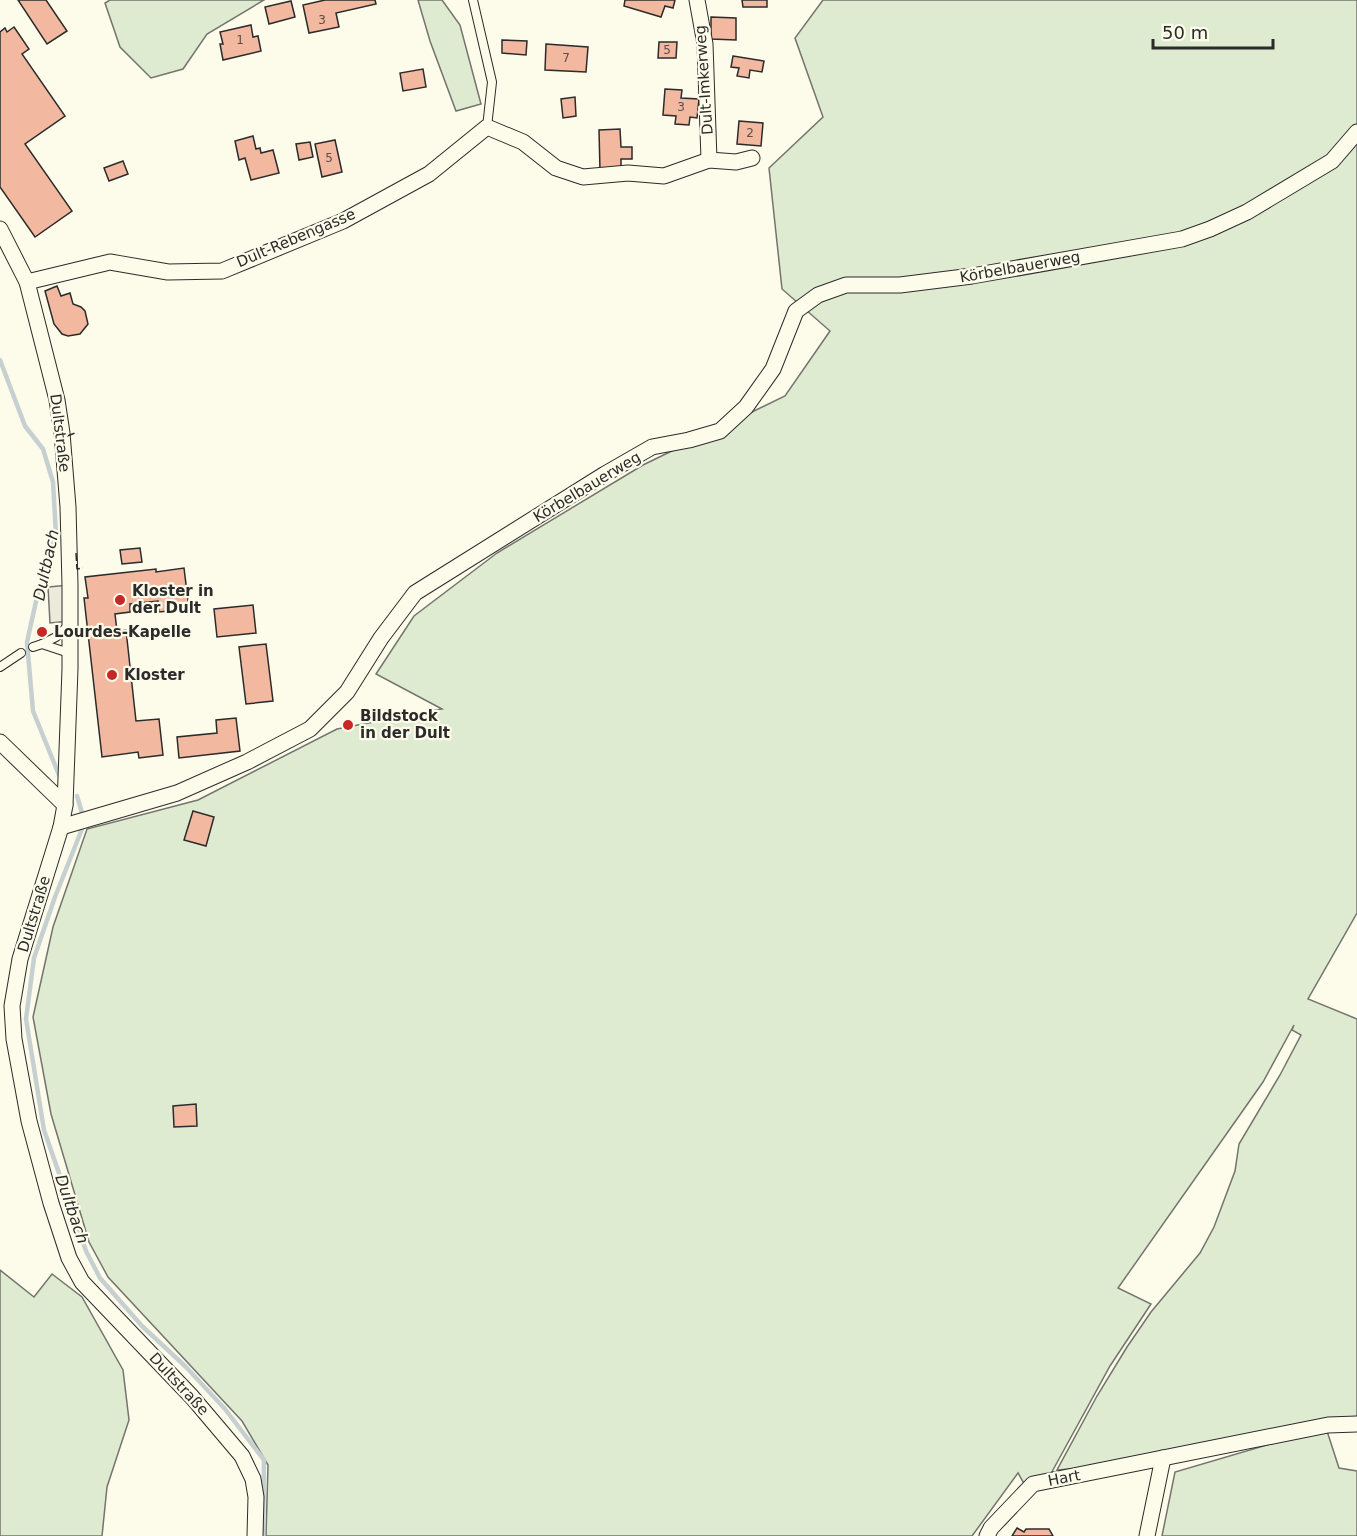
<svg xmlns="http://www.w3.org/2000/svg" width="1357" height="1536" font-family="'DejaVu Sans',sans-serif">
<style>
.green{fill:#deebd1;stroke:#74746e;stroke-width:1.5}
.parking{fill:#eceadb;stroke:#74746e;stroke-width:1.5}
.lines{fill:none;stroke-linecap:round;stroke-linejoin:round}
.stream{stroke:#c7d0d0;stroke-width:4.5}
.building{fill:#f2b8a0;stroke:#2b2b2b;stroke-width:1.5}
.lane-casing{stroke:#2b2b2b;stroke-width:10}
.street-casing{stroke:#2b2b2b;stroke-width:17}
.lane{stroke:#fdfbea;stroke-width:8}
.street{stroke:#fdfbea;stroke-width:15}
.fence{stroke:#2b2b2b;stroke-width:1.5;stroke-dasharray:8 3;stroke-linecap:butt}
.poi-dot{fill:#c62828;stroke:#fdfbea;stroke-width:2}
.labels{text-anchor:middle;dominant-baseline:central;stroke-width:4.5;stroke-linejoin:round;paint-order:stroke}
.number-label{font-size:12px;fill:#5d4e48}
.street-label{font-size:15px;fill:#2b2b2b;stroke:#fdfbea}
.poi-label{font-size:15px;font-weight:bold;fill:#2b2b2b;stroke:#fdfbea;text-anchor:start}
.water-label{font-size:16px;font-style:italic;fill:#2b2b2b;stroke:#fdfbea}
</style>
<rect width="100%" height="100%" fill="#fdfbea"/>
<g class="green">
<polygon points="110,0 264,0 207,34 183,69 151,78 120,47 105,3"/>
<polygon points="418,0 442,0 460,25 481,104 456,111 430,41"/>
<polygon points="823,0 1357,0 1357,913 1308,999 1357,1019 1357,1418 1109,1466 1057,1470 1097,1396 1127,1347 1151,1312 1200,1253 1214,1227 1235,1171 1239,1144 1280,1075 1301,1035 1292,1030 1294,1025 1263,1082 1118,1288 1151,1304 1110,1366 1048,1479 1026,1487 1018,1473 972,1536 266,1536 268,1465 242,1421 108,1277 89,1242 51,1114 33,1017 53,927 87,829 198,800 337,729 442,709 376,674 414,616 497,553 643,465 785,396 830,331 782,289 769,168 823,117 795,38"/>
<polygon points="0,1270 34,1297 52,1274 82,1297 123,1370 129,1420 107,1487 102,1536 0,1536"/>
<polygon points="1327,1431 1339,1468 1357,1471 1357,1536 1162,1536 1175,1472 1301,1435"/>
</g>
<polygon class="parking" points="70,585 70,621 50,623 48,587"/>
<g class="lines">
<g class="stream">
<polyline points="0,360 25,426 43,449 53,482 56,535 39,588 27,642 33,711 59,775"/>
<polyline points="77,796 82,813"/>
<polyline points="82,829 55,897 34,958 26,1019 44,1130 86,1251 100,1278 142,1326 186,1367 225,1409 264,1460 263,1536"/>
</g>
</g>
<g class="building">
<polygon points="18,0 46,0 67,31 47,44"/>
<polygon points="325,0 375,0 376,4 336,13 339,27 309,33 303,5"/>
<polygon points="625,0 675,0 673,8 665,6 661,17 624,6"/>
<polygon points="742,0 767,0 767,7 743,7"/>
<polygon points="291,1 295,17 269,24 265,7"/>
<polygon points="711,17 736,18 736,40 711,39"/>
<polygon points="251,25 253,37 258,36 261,51 223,60 220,44 223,44 220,32"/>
<polygon points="14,27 29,49 22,54 65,116 25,144 72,211 35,237 0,187 0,32 5,28 7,32"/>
<polygon points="502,40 527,41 526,55 502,53"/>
<polygon points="659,42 677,42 676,58 658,58"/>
<polygon points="546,44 588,47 586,72 545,70"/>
<polygon points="733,56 764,61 762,72 750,70 749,78 737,76 739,68 731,67"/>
<polygon points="423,69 426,87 403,91 400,73"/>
<polygon points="665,89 682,90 681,98 699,99 697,118 690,117 689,125 675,124 676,116 663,115"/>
<polygon points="575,97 576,116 563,118 561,99"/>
<polygon points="739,121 763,123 761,146 737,144"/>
<polygon points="620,129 621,147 632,147 632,159 621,159 621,170 600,171 599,130"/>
<polygon points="253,136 256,149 260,148 261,153 273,150 279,173 251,180 245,158 239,160 235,141"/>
<polygon points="335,140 342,172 322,177 315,144"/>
<polygon points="310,142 313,157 299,160 296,144"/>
<polygon points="123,161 128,174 109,181 104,168"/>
<polygon points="57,286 61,296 70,293 73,304 81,307 85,311 88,324 80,334 68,336 62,334 54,324 45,291"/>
<polygon points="140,548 142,562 122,564 120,550"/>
<polygon points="184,568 189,609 159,612 158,601 130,604 130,612 115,614 117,631 126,630 136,721 159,719 163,755 139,758 138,752 102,757 84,598 88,598 85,577 156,569 156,572"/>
<polygon points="253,605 256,633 217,637 214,609"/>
<polygon points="266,644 273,701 246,704 239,647"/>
<polygon points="236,718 240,751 179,758 177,737 217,733 216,720"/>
<polygon points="193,811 214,817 206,846 184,840"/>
<polygon points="196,1104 197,1126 174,1127 173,1106"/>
<polygon points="1017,1528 1024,1532 1026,1529 1049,1529 1053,1536 1012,1536"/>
</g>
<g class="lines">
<defs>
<g id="lane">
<polyline points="473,0 492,82 487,127"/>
<polyline points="42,644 56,637 68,626"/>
<polyline points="33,647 42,644 69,653"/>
<polyline points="0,667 21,653"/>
</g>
<g id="street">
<polyline points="697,0 705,44 709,160"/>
<polyline points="0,229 27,282 57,400 62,433 68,507 70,585 70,669 65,805 61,827 20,959 12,1006 14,1039 29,1121 51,1203 69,1258 82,1282 192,1397 242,1456 253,1479 256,1497 255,1536"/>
<polyline points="27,282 110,262 168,272 222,271 343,221 429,174 487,127 523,142 556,168 583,177 628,173 664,176 709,160 736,162 752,158"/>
<polyline points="0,742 65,805"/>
<polyline points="61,827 177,793 247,762 310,729 347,692 381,638 415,593 605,474 652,447 689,440 720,431 746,407 773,369 796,311 818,295 846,285 900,285 972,276 1182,239 1210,229 1247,212 1332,161 1357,132"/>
<polyline points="987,1536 991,1528 1033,1484 1328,1425 1357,1424"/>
<polyline points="1147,1536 1163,1458"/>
</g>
</defs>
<use href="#lane" class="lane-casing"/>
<use href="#street" class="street-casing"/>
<use href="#lane" class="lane"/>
<use href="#street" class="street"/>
<g class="fence">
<polyline points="67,436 75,433"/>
<polyline points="76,553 77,569 83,568"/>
</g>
</g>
<g class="poi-dot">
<circle cx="120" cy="600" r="6"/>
<circle cx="42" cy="632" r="6"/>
<circle cx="112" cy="675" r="6"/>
<circle cx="348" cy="725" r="6"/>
</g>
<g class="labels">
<g class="number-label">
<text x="322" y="20">3</text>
<text x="240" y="40">1</text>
<text x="667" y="50">5</text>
<text x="566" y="58">7</text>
<text x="681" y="107">3</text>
<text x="750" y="133">2</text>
<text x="329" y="158">5</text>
</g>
<g class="street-label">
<text transform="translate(704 80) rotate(-94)">Dult-Imkerweg</text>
<text transform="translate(296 238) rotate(-23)">Dult-Rebengasse</text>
<text transform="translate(1020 267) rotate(-10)">Körbelbauerweg</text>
<text transform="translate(60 433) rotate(83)">Dultstraße</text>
<text transform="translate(587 487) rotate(-31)">Körbelbauerweg</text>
<text transform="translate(34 914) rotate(-73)">Dultstraße</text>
<text transform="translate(179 1384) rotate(47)">Dultstraße</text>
<text transform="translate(1064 1478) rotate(-11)">Hart</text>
</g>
<g class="poi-label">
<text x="132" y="591">Kloster in<tspan x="132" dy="17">der Dult</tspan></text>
<text x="54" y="632">Lourdes-Kapelle</text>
<text x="124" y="675">Kloster</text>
<text x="360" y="716">Bildstock<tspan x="360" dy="17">in der Dult</tspan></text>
</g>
<g class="water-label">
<text transform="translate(46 565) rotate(-78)">Dultbach</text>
<text transform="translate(72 1209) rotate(71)">Dultbach</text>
</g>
</g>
<path d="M1153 39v9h120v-9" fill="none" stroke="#2b2b2b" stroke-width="3"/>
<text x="1162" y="39" font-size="18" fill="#2b2b2b" stroke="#fdfbea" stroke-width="4.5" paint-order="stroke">50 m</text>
</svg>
